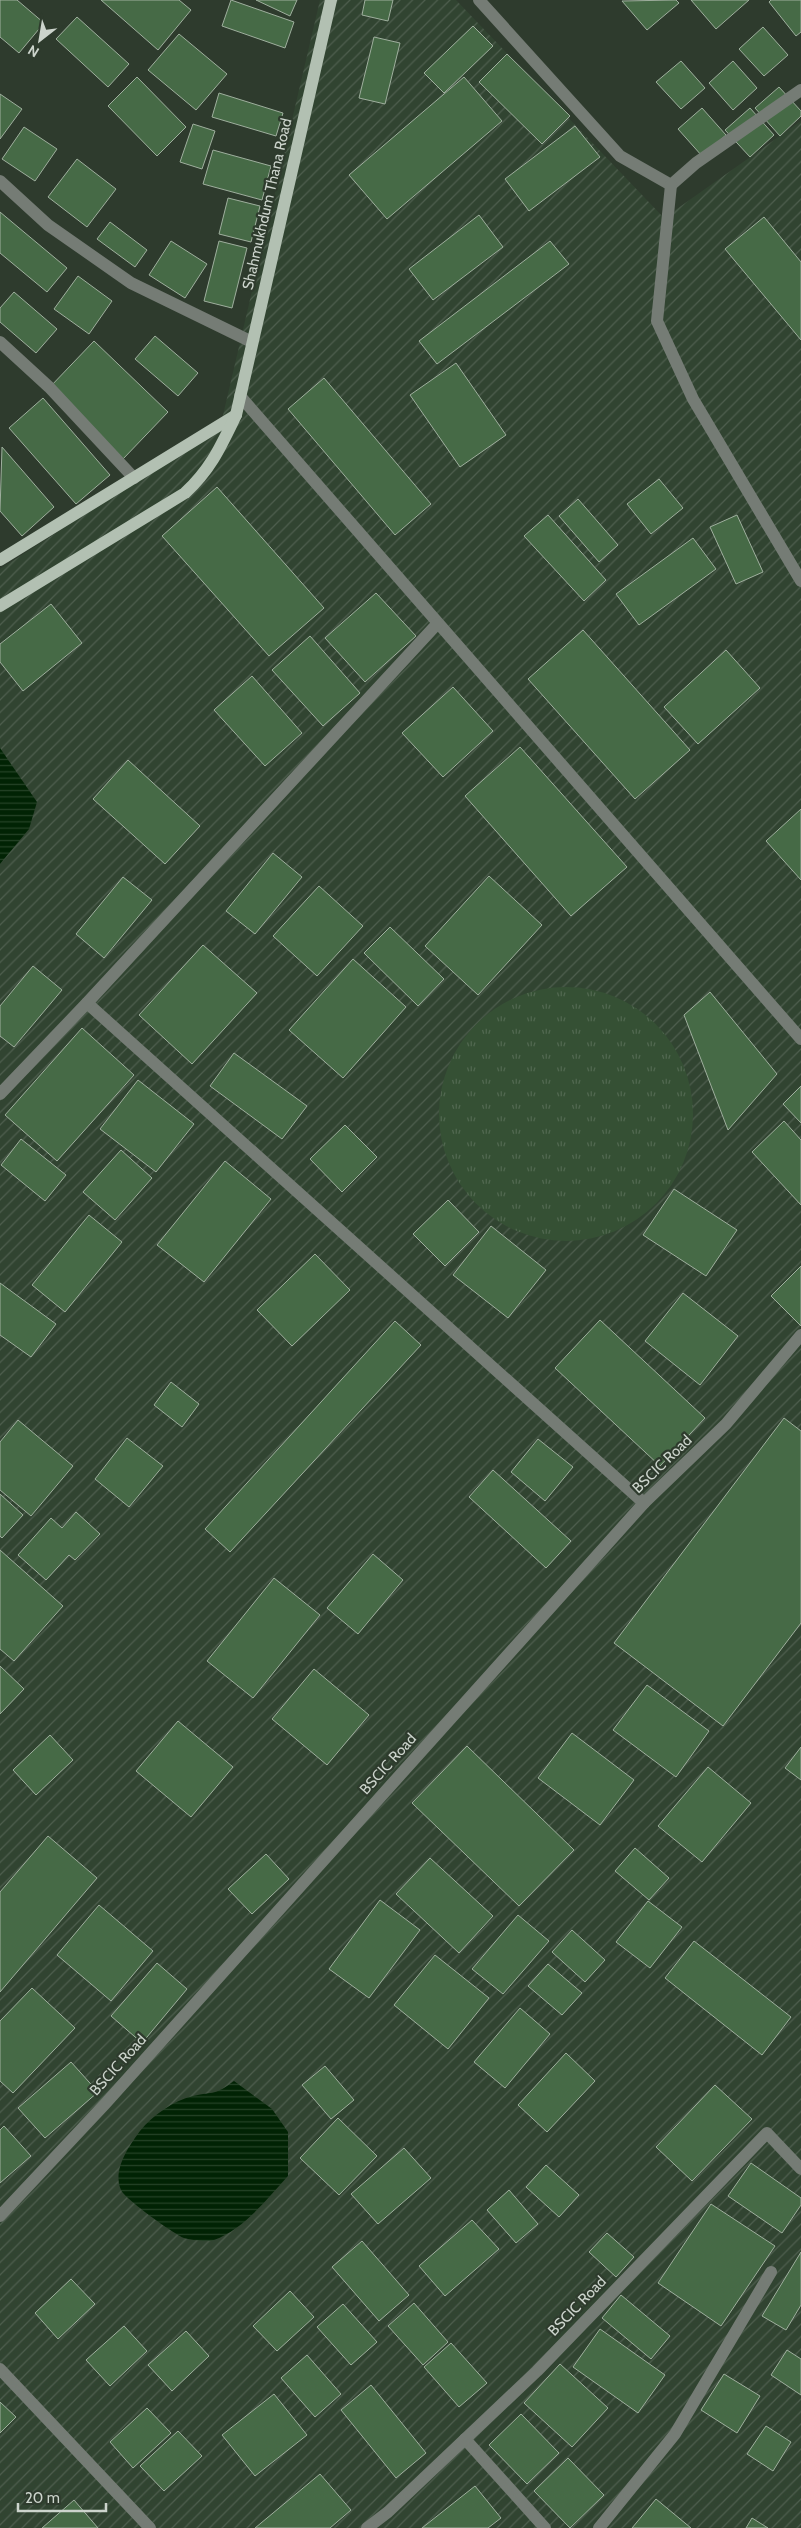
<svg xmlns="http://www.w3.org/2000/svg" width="801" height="2528" font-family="Cabin,sans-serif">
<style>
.industrial{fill:url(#industrial-furrows)}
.grass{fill:url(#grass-tufts)}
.water{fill:url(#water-rules)}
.building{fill:#466a46;stroke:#9faf9e}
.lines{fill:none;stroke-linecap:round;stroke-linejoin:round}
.minor{stroke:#757c75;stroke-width:12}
.major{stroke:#b2c0b2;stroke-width:12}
.labels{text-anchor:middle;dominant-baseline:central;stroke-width:4.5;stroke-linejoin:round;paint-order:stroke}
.street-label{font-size:15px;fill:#ccd4cc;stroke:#2e3b2d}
</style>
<defs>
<pattern id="industrial-furrows" width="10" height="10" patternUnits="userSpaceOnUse" patternTransform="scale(1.25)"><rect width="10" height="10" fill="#314431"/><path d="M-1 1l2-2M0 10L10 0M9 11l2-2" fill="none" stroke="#4e5e4e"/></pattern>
<pattern id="grass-tufts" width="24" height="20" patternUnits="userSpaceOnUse" patternTransform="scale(1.25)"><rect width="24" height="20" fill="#355034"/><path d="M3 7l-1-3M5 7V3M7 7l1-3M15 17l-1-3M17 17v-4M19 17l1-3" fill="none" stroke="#516850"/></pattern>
<pattern id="water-rules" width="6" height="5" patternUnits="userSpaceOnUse" patternTransform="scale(1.25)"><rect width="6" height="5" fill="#012304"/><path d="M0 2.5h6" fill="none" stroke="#254227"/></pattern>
</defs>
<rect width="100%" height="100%" fill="#2e3b2d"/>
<polygon class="industrial" points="320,0 456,0 664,218 801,121 801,2528 0,2528 0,569 220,428"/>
<circle class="grass" cx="566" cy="1114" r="127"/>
<g class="water">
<polygon points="0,748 37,802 29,829 0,864"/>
<path d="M234 2081 272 2109 288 2132V2176C267 2199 244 2229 214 2240 208 2242 190 2240 184 2238 174 2234 125 2199 121 2190 112 2170 129 2146 140 2131 153 2115 173 2101 193 2096 215 2091 214 2096 234 2081Z"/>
</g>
<g class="building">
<polygon points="0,0 17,0 44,23 19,53 0,37"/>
<polygon points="101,0 179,0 191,10 158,50"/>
<polygon points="231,0 294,22 285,48 222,26"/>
<polygon points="256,0 297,0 290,16"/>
<polygon points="365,0 393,0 388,21 362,15"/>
<polygon points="676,0 679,3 647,30 622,1"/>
<polygon points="691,0 749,0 716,29"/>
<polygon points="771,0 801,0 801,32 796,36 769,2"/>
<polygon points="77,17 129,64 108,87 56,39"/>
<polygon points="473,26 493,46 444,93 424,73"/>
<polygon points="763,27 788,55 764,76 739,49"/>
<polygon points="179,34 227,74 196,110 148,70"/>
<polygon points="374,37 400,43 385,104 359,98"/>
<polygon points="507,54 570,116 542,144 479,82"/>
<polygon points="681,61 705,88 681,109 656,82"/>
<polygon points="733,61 757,88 733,110 709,83"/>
<polygon points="137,77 186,127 157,156 108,106"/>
<polygon points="464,77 502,121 387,219 349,175"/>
<polygon points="779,87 801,111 801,116 780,136 755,108"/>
<polygon points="219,93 283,113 276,136 212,117"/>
<polygon points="0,94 22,109 0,139"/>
<polygon points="702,108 726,135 702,156 678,129"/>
<polygon points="750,108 774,135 750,157 725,130"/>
<polygon points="193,124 215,131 202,169 180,162"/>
<polygon points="575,126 600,157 529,211 505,179"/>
<polygon points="24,127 57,149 35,181 2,159"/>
<polygon points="213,150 271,166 262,200 203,184"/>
<polygon points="77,159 116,189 87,227 48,197"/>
<polygon points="228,198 260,206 251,242 219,234"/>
<polygon points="0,212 67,268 47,292 0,253"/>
<polygon points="479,215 503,247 433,300 409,269"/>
<polygon points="764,217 801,262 801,340 725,249"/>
<polygon points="110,222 147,250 135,267 97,239"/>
<polygon points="171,241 207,264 185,298 149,275"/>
<polygon points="219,241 247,248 232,308 204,301"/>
<polygon points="550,241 569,264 437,364 419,341"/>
<polygon points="78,276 112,301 89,334 54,309"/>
<polygon points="14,292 57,329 36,353 0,322 0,308"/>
<polygon points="155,336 198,373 178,396 135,359"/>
<polygon points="94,341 168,412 123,459 49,388"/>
<polygon points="456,363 506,435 460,467 410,395"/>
<polygon points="324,378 431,504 395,535 288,409"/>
<polygon points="43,398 110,475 76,504 9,428"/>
<polygon points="2,447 54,507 22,536 0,511"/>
<polygon points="659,479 683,508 651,534 627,504"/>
<polygon points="217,487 324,608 269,656 162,536"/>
<polygon points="578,499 618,545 599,562 559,516"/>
<polygon points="548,515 606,580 584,601 524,536"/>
<polygon points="737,515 763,572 736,584 710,527"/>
<polygon points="693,538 716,569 639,625 616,594"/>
<polygon points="376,593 416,636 365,682 325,638"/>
<polygon points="51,604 82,643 23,691 0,662 0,644"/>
<polygon points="583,630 690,750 635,799 528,679"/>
<polygon points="310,636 360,693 323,726 272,670"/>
<polygon points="726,650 760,688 698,744 664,707"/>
<polygon points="252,676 302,733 265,766 214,710"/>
<polygon points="453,687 493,731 443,777 402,733"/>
<polygon points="520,747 627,867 571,916 465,796"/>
<polygon points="128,760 200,826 165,864 93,799"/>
<polygon points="801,809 801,880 766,841"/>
<polygon points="273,853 302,877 255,934 226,911"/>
<polygon points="489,876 542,925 478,995 425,946"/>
<polygon points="123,877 152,900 104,958 76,934"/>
<polygon points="319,886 363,926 317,976 273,936"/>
<polygon points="390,927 444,979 418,1006 364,953"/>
<polygon points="203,945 257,993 192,1064 139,1015"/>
<polygon points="353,959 406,1007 343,1078 289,1030"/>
<polygon points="33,966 62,990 14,1047 0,1036 0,1006"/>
<polygon points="710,992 777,1074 728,1130 684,1015"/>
<polygon points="82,1028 134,1075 57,1161 5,1115"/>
<polygon points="234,1053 307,1106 282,1139 210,1086"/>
<polygon points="138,1080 194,1124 156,1172 100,1129"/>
<polygon points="801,1086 801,1123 783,1104"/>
<polygon points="784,1121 801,1140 801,1205 752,1152"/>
<polygon points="345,1125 377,1157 342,1192 310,1159"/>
<polygon points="21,1139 66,1175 45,1201 1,1165"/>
<polygon points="121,1150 152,1178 115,1220 83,1192"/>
<polygon points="225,1161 271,1199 204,1282 157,1245"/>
<polygon points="674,1189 737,1230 706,1276 643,1235"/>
<polygon points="448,1200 479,1232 445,1266 413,1234"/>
<polygon points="89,1215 122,1242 65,1312 32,1285"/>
<polygon points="491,1226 546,1270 508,1318 453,1275"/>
<polygon points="315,1254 350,1290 292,1346 257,1310"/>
<polygon points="801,1266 801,1326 771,1296"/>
<polygon points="0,1283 56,1324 31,1357 0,1335"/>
<polygon points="683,1293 738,1336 700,1385 645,1341"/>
<polygon points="600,1320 705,1418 660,1466 555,1368"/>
<polygon points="395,1321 421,1345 230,1552 205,1529"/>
<polygon points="171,1382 199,1404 182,1427 154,1405"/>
<polygon points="784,1418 801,1431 801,1623 723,1726 614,1643"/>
<polygon points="18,1420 73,1466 31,1516 0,1490 0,1442"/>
<polygon points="127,1438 163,1466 129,1507 95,1479"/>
<polygon points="538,1439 573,1467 545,1501 511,1472"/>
<polygon points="493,1470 571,1541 546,1568 469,1497"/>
<polygon points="0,1494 23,1515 2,1538 0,1536"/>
<polygon points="76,1512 100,1534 75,1560 69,1555 46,1580 18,1555 51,1518 62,1528"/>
<polygon points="0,1550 63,1606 14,1661 0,1649"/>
<polygon points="373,1554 403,1580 358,1634 327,1608"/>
<polygon points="274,1578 320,1615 253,1698 207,1661"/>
<polygon points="0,1666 24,1689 0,1714"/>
<polygon points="314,1669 369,1715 327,1765 272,1719"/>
<polygon points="647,1685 709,1731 676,1777 613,1730"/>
<polygon points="178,1721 233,1767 191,1817 136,1771"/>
<polygon points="572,1733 634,1780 600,1825 538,1778"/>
<polygon points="50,1735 73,1760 36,1795 13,1770"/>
<polygon points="467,1746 574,1850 519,1906 412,1803"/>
<polygon points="801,1747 801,1780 785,1768"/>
<polygon points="708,1767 751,1803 702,1862 658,1826"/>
<polygon points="48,1836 97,1878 0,1992 0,1892"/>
<polygon points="635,1848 669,1878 649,1900 615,1871"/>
<polygon points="266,1854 289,1879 252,1914 228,1889"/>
<polygon points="430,1858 493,1916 459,1953 396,1894"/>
<polygon points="380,1900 420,1930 369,1998 329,1969"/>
<polygon points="648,1901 682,1927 650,1968 616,1942"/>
<polygon points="99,1905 153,1951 111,2001 57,1955"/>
<polygon points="518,1915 549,1941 503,1994 472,1969"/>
<polygon points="572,1930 605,1960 585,1982 552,1952"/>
<polygon points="694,1941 791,2017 762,2055 665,1978"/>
<polygon points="435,1955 489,1998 448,2049 394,2005"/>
<polygon points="157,1963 187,1989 142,2043 111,2016"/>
<polygon points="548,1964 582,1993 562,2015 528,1986"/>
<polygon points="32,1988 75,2028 13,2093 0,2081 0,2021"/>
<polygon points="520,2008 550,2034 505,2088 474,2062"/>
<polygon points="566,2053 595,2081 547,2132 518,2105"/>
<polygon points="71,2062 98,2092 45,2138 18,2108"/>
<polygon points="325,2066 354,2100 331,2119 302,2085"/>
<polygon points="715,2085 752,2119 692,2181 656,2147"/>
<polygon points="338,2118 377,2156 339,2195 300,2158"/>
<polygon points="4,2126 31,2156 0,2183 0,2130"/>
<polygon points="404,2148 431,2178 378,2224 351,2194"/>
<polygon points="751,2163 801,2198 801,2205 782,2233 728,2196"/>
<polygon points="546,2165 579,2195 559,2217 526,2187"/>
<polygon points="509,2190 538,2224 516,2243 487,2210"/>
<polygon points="711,2204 775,2246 721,2326 658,2283"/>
<polygon points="472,2220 499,2249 445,2296 419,2266"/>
<polygon points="607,2233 634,2257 616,2277 589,2252"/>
<polygon points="362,2241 409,2295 379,2321 332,2267"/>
<polygon points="801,2252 801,2305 786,2330 762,2316"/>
<polygon points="71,2279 95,2304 58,2339 35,2313"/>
<polygon points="290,2291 314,2317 277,2351 253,2326"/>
<polygon points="621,2295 670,2336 651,2359 602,2318"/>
<polygon points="414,2303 448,2342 423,2365 388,2326"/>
<polygon points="343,2304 377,2342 351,2365 317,2327"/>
<polygon points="124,2326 147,2351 110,2386 86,2360"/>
<polygon points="600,2329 665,2375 638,2413 573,2367"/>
<polygon points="186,2331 209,2356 172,2391 148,2365"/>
<polygon points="451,2343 487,2383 459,2407 424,2367"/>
<polygon points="787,2350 801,2359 801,2395 771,2375"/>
<polygon points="307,2355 341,2394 315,2417 281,2378"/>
<polygon points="560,2364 608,2408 572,2447 524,2403"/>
<polygon points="724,2374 760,2396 737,2433 701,2410"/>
<polygon points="371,2385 426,2453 396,2478 341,2410"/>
<polygon points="274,2394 307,2435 255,2476 222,2435"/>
<polygon points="0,2402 16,2417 0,2433"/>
<polygon points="147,2408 171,2433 133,2468 110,2442"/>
<polygon points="521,2414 559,2453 527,2484 489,2445"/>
<polygon points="766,2426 791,2442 773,2471 747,2454"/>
<polygon points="178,2431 202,2456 164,2491 140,2466"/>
<polygon points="568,2458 604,2495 570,2528 534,2491"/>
<polygon points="320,2474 351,2510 330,2528 255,2528"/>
<polygon points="475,2486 501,2518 488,2528 422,2528"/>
<polygon points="656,2499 691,2528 632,2528"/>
<polygon points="74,2500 98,2528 42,2528"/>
<polygon points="752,2518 768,2528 746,2528"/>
</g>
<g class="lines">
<g class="minor">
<polyline points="479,0 620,156 671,185 696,163 801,90"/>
<polyline points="0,181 48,225 131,283 252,342"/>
<polyline points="671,185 657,321 693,399 801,581"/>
<polyline points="0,342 49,387 134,478"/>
<polyline points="240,396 801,1039"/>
<polyline points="87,1003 644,1503"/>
<polyline points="0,1094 87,1003 437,624"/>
<polyline points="0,2216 105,2104 644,1503 726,1424 801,1335"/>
<polyline points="0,2369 150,2528"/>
<polyline points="465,2439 545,2528"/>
<polyline points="367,2528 388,2512 537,2371 767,2133 801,2169"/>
<polyline points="599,2528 675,2434 771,2272"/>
</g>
<g class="major">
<polyline points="0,560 236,415"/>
<path d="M0 606 185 493C211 469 221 446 236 415L331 0"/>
</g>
</g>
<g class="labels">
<g class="street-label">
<text transform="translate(267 204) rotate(-77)">Shahmukhdum Thana Road</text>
<text transform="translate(662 1464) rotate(-44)">BSCIC Road</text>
<text transform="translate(388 1764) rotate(-48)">BSCIC Road</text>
<text transform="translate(118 2065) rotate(-48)">BSCIC Road</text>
<text transform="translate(577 2306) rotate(-46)">BSCIC Road</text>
</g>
</g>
<g transform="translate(40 40) rotate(211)" stroke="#2e3b2d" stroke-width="4" paint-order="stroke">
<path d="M0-4L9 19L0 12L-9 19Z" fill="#ccd4cc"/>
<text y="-8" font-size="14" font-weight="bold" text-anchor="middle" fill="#ccd4cc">N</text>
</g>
<path d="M18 2503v8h88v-8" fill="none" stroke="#ccd4cc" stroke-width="2.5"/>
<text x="25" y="2503" font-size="15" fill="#ccd4cc" stroke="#2e3b2d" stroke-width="4" paint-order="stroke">20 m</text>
</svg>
